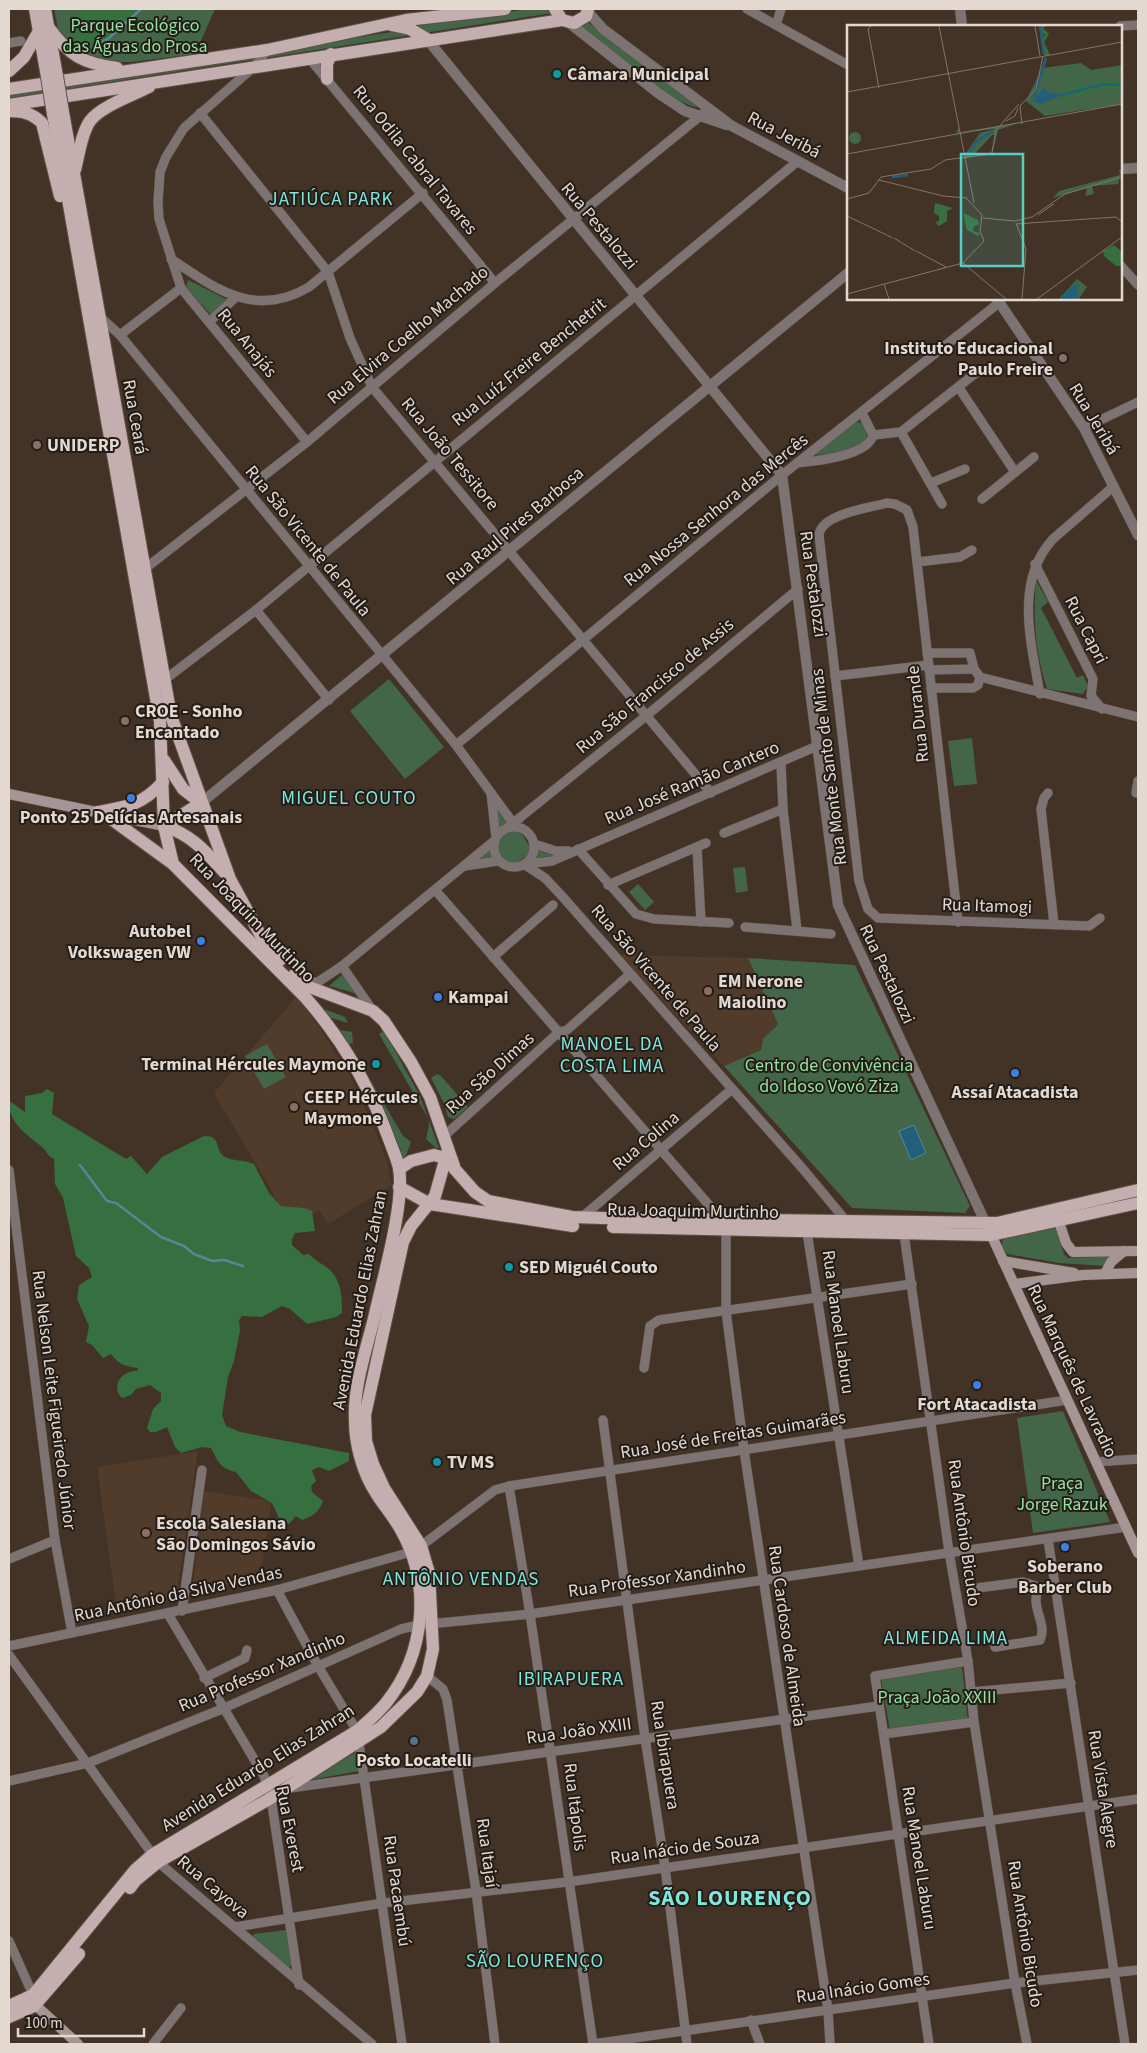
<svg xmlns="http://www.w3.org/2000/svg" width="1147" height="2053" font-family="'Source Sans 3',sans-serif">
<style>
.built{fill:#513b2a}
.green{fill:#426647}
.forest{fill:#366f40}
.water{fill:#225f7b;stroke:#5c8495}
.lines{fill:none;stroke-linecap:round;stroke-linejoin:round}
.stream{stroke:#5c8495;stroke-width:2.5}
.minor-casing{stroke:#605146;stroke-width:10}
.tertiary-casing{stroke:#605146;stroke-width:11}
.secondary-casing{stroke:#605146;stroke-width:11}
.primary-casing{stroke:#605146;stroke-width:14}
.minor{stroke:#7e7373;stroke-width:9}
.tertiary{stroke:#7e7373;stroke-width:10}
.secondary{stroke:#a69595;stroke-width:10}
.primary{stroke:#c5aeaf;stroke-width:12}
.primary-bridge-casing{stroke:#605146;stroke-width:14;stroke-linecap:butt}
.primary-bridge{stroke:#c5aeaf;stroke-width:12}
.culture-dot{fill:#0f9aa8;stroke:#241c17;stroke-width:2}
.education-dot{fill:#8d6e63;stroke:#241c17;stroke-width:2}
.shop-dot{fill:#3f7fe0;stroke:#241c17;stroke-width:2}
.service-dot{fill:#5c6f8a;stroke:#241c17;stroke-width:2}
.labels{text-anchor:middle;dominant-baseline:central;stroke-width:4;stroke-linejoin:round;paint-order:stroke}
.park-label{font-size:18px;fill:#93e59f;stroke:#241c17}
.poi-label{font-size:18px;font-weight:bold;fill:#e3d9d1;stroke:#241c17;text-anchor:start}
.street-label{font-size:18px;fill:#e3d9d1;stroke:#241c17}
.neighbourhood-label{font-size:19px;letter-spacing:1px;fill:#7ee8dd;stroke:#241c17}
.district-label{font-size:22px;font-weight:bold;letter-spacing:1px;fill:#7ee8dd;stroke:#241c17}
.inset-river{fill:none;stroke:#225f7b;stroke-width:2.5}
.inset-road{fill:none;stroke:#83756b;stroke-width:1}
.view{fill:#56cec3;fill-opacity:0.15;stroke:#56cec3;stroke-width:2.5}
.inset-edge{fill:none;stroke:#e3d9d1;stroke-width:2.5}
</style>
<rect width="100%" height="100%" fill="#433327"/>
<g class="built">
<polygon points="619,955 748,958 778,1024 771,1030 761,1044 761,1050 724,1066"/>
<polygon points="296,997 317,1024 350,1076 372,1122 387,1161 392,1185 328,1224 319,1210 292,1226 214,1093"/>
<polygon points="198,1451 176,1599 117,1611 97,1467"/>
<polygon points="204,1491 272,1501 260,1579 192,1591"/>
</g>
<g class="green">
<polygon points="54,9 215,9 195,54 131,62 98,62 81,58 60,38"/>
<polygon points="529,9 556,9 552,13 9,98 9,93 391,32 407,25"/>
<path d="M585 20 682 95 699 104 698 107C678 109 597 39 577 23Z"/>
<polygon points="188,280 226,299 227,302 210,314 186,287"/>
<path d="M857 422 863 423C865 427 867 431 867 434 867 451 825 455 813 455Z"/>
<path d="M1036 580 1048 602 1041 608 1077 678 1083 675 1088 686 1083 694 1047 689C1035 649 1033 621 1036 580Z"/>
<polygon points="389,679 444,747 405,779 350,711"/>
<polygon points="972,738 977,784 954,786 948,741"/>
<path d="M494 797 512 825 526 815 519 833C526 836 524 840 529 845 535 852 551 854 559 856L541 859 525 857 516 863H510L500 858 469 863 498 843 500 839Z"/>
<polygon points="745,867 748,891 736,893 733,868"/>
<polygon points="638,884 654,902 645,910 629,892"/>
<polygon points="748,958 855,965 970,1206 965,1213 852,1208 724,1066 761,1050 763,1039 778,1024"/>
<polygon points="343,974 358,994 329,986"/>
<polygon points="321,1008 345,1017 348,1023 328,1017"/>
<polygon points="339,1030 352,1032 353,1043 349,1044"/>
<polygon points="384,1031 420,1096 439,1148 436,1148 426,1139 429,1125 428,1118 379,1034"/>
<polygon points="267,1044 286,1077 264,1089 245,1056"/>
<polygon points="353,1051 403,1136 411,1142 405,1158 402,1159 401,1150 376,1093"/>
<polygon points="437,1074 441,1076 468,1107 454,1119 448,1117 444,1103 431,1078"/>
<polygon points="1056,1228 1064,1254 1068,1258 1112,1256 1105,1266 1059,1263 1007,1254 1002,1247 1002,1241 1006,1238"/>
<polygon points="1063,1411 1110,1522 1033,1533 1017,1418"/>
<polygon points="962,1667 968,1721 890,1730 881,1679"/>
<polygon points="357,1752 359,1771 304,1781"/>
<polygon points="286,1930 292,1965 288,1968 252,1937 254,1934"/>
</g>
<g class="forest">
<path d="M82 9H141L100 44 85 47C78 45 77 41 74 36 69 24 73 20 82 9Z"/>
<path d="M47 1089 54 1093 52 1114 126 1159 131 1156 147 1174 162 1157 204 1136C223 1136 213 1150 225 1157 233 1161 245 1160 254 1164L269 1193 281 1206 304 1208 312 1211 315 1231 295 1233 292 1239V1245L303 1255 309 1254C316 1262 324 1264 331 1271 342 1283 342 1298 342 1313L336 1317 307 1324 290 1309 282 1306 262 1317 242 1316 239 1320 240 1331 234 1361 228 1377 222 1415 226 1426 240 1432 349 1453V1461L329 1471 319 1467 312 1470 316 1481 311 1486 312 1492 323 1501C319 1512 313 1516 302 1520L296 1516 289 1524 280 1520 272 1503 251 1491 236 1472C221 1469 218 1462 211 1448L202 1447 181 1453 175 1447 167 1427 156 1432H150L147 1428 153 1409 161 1401V1393L150 1385 136 1389 131 1395 122 1398C110 1386 122 1370 137 1371L138 1368C125 1366 119 1365 111 1354L103 1358 92 1345 86 1342 89 1326 77 1299 79 1285 92 1277 89 1268 76 1256 63 1198 55 1184 54 1159C47 1156 47 1151 41 1146 27 1135 9 1123 9 1103L11 1102 25 1112V1096L42 1093Z"/>
</g>
<polygon class="water" points="914,1125 926,1153 911,1160 899,1131"/>
<g class="lines">
<g class="stream">
<polyline points="95,46 109,38 141,9"/>
<polyline points="80,1165 107,1201 116,1203 161,1237 184,1246 194,1254 212,1261 224,1260 243,1266"/>
</g>
<defs>
<g id="minor">
<polyline points="747,9 848,65"/>
<polyline points="776,25 781,9"/>
<polyline points="1120,26 1138,25"/>
<polyline points="9,43 21,41"/>
<polyline points="267,50 255,66 184,128 166,157 160,172 158,202 159,219 181,288 307,442"/>
<polyline points="309,58 495,283"/>
<polyline points="200,113 328,272 350,338 372,387 711,793"/>
<path d="M171 259C216 289 255 319 309 287L423 193"/>
<polyline points="1121,266 1138,285"/>
<polyline points="99,316 120,335 456,745 516,827"/>
<polyline points="209,322 236,297"/>
<polyline points="120,335 181,288"/>
<polyline points="959,388 1015,472"/>
<polyline points="1084,428 1138,402"/>
<polyline points="901,432 942,504"/>
<polyline points="873,435 901,432 977,372"/>
<path d="M797 463C816 461 868 456 873 435L862 413"/>
<polyline points="931,483 965,469"/>
<polyline points="982,499 1034,457"/>
<polyline points="917,562 960,557 972,550"/>
<polyline points="1035,564 1093,679 1091,696 1102,709"/>
<polyline points="142,571 307,442 495,283 705,112"/>
<polyline points="256,610 329,700"/>
<polyline points="927,653 970,653 974,669 980,677 1138,717"/>
<polyline points="929,670 974,669"/>
<polyline points="835,676 929,665"/>
<polyline points="163,681 256,610 798,161"/>
<polyline points="931,688 973,688 978,685 980,677"/>
<path d="M1040 694C1031 643 1014 581 1053 539L1114 486"/>
<polyline points="456,745 782,475 1000,302"/>
<polyline points="781,764 783,809 797,930"/>
<polyline points="491,793 496,838"/>
<polyline points="1048,793 1044,798 1041,809 1054,924"/>
<polyline points="1136,793 1138,781"/>
<circle cx="514" cy="847" r="20"/>
<polyline points="507,828 646,716 798,589"/>
<polyline points="724,833 783,809"/>
<polyline points="534,844 556,851 568,851"/>
<polyline points="697,847 701,922"/>
<polyline points="578,849 636,914 654,919 729,923"/>
<polyline points="525,864 552,861 817,746"/>
<polyline points="525,865 545,878 561,895 803,1169 847,1222"/>
<polyline points="465,866 498,861"/>
<polyline points="608,885 706,843"/>
<polyline points="436,891 722,1220"/>
<path d="M958 922 913 527 907 510 895 504 887 503C869 508 821 514 819 535L859 881 868 909 878 918 1089 926 1100 918"/>
<polyline points="745,927 831,934"/>
<polyline points="493,957 553,905"/>
<polyline points="342,966 373,1011"/>
<polyline points="304,982 318,982 342,966 494,841"/>
<polyline points="443,1137 559,1032 567,1030 630,974"/>
<polyline points="9,1170 55,1540 72,1633"/>
<polyline points="581,1218 732,1089"/>
<polyline points="726,1230 726,1311 744,1450 828,2010 830,2044"/>
<polyline points="807,1232 859,1566"/>
<polyline points="904,1234 949,1552 968,1661 974,1722 1015,1983 1027,2044"/>
<polyline points="644,1368 650,1326 659,1320 912,1284"/>
<polyline points="603,1420 645,1738 665,1867 687,2044"/>
<polyline points="1096,1462 1138,1459"/>
<polyline points="509,1486 530,1614 593,2044"/>
<polyline points="1048,1539 1125,2044"/>
<polyline points="421,1546 495,1490 509,1486 1067,1400"/>
<polyline points="9,1559 55,1540"/>
<polyline points="977,1588 1023,1582 1042,1588 1056,1586"/>
<polyline points="277,1590 318,1666 357,1731"/>
<polyline points="182,1611 202,1470"/>
<polyline points="168,1614 264,1776 271,1798 299,1985"/>
<polyline points="9,1646 277,1590 411,1552"/>
<path d="M995 1647 1040 1640C1048 1623 1029 1607 1039 1587"/>
<polyline points="9,1655 158,1862 372,2044"/>
<polyline points="427,1676 443,1689 447,1700 476,1891 495,2044"/>
<polyline points="204,1678 245,1658 247,1650"/>
<polyline points="972,1692 1071,1683"/>
<polyline points="884,1734 974,1722"/>
<polyline points="359,1743 402,2044"/>
<polyline points="9,1781 88,1763 222,1709 401,1629 419,1625 530,1614 1126,1527"/>
<polyline points="290,1788 879,1706"/>
<polyline points="235,1927 383,1903 568,1882 1138,1799"/>
<polyline points="9,1941 33,1995"/>
<polyline points="751,2020 760,2044"/>
<polyline points="153,2044 181,2008"/>
<polyline points="593,2044 1015,1983 1138,1970"/>
<polyline points="929,2044 875,1676 968,1661"/>
</g>
<g id="tertiary">
<polyline points="960,9 962,26"/>
<polyline points="588,12 603,29 732,126 848,188"/>
<polyline points="568,22 658,93 685,111 727,125"/>
<polyline points="427,39 782,475 838,905 986,1224"/>
<polyline points="1121,169 1138,168"/>
<polyline points="997,299 1084,428 1138,535"/>
<polyline points="201,803 848,273"/>
</g>
<g id="secondary">
<polyline points="9,794 164,826"/>
<polyline points="1056,1213 1066,1243 1073,1252 1138,1251"/>
<polyline points="989,1230 1138,1553"/>
<polyline points="1003,1261 1074,1273"/>
<polyline points="1105,1274 1111,1262 1124,1251"/>
<polyline points="1014,1284 1083,1275 1138,1273"/>
<polyline points="31,2001 78,2044"/>
</g>
<g id="primary">
<polyline points="35,9 47,77"/>
<polyline points="45,9 57,76"/>
<polyline points="555,9 562,20 574,23 586,16 588,9"/>
<polyline points="391,25 410,29 427,39"/>
<path d="M49 28C70 56 82 63 117 68"/>
<polyline points="9,71 24,57 39,31"/>
<polyline points="327,79 327,64 331,54"/>
<polyline points="9,89 267,50 406,20 505,9"/>
<polyline points="9,105 562,20"/>
<path d="M9 111C22 111 32 113 42 123L60 196"/>
<polyline points="63,112 171,716 230,879 261,936 280,960"/>
<polyline points="53,114 160,721 164,826 173,864"/>
<path d="M75 170C79 155 81 134 90 121 100 107 133 95 149 87"/>
<polyline points="164,760 183,789 201,803"/>
<path d="M98 812C127 807 142 805 163 782"/>
<path d="M164 826C192 835 206 852 224 872"/>
<polyline points="164,826 201,803"/>
<polyline points="294,975 304,985 373,1011 384,1021 411,1062 430,1097 454,1166"/>
<polyline points="399,1169 411,1161 434,1155 445,1158 475,1192 488,1201 572,1217 603,1218 997,1223 1138,1190"/>
<polyline points="399,1187 430,1204 573,1226"/>
<polyline points="613,1227 991,1235 1138,1203"/>
<polyline points="130,1888 136,1880 158,1862 271,1798 381,1727 417,1692 427,1676 433,1649 429,1573 421,1546 384,1488 373,1464 366,1441 365,1415 403,1242 411,1226 435,1196 448,1150"/>
<path d="M9 2006 33 1995 135 1870 152 1855 357 1731C367 1722 378 1713 386 1703 425 1654 432 1585 401 1530 394 1517 384 1506 376 1493 363 1473 355 1445 355 1421 353 1386 367 1348 375 1314 383 1278 405 1203 399 1168 397 1159 393 1150 390 1142 371 1089 342 1039 305 997L173 864 103 813"/>
<polyline points="9,2017 34,2006 79,1954"/>
</g>
</defs>
<use href="#minor" class="minor-casing"/>
<use href="#tertiary" class="tertiary-casing"/>
<use href="#secondary" class="secondary-casing"/>
<use href="#primary" class="primary-casing"/>
<use href="#minor" class="minor"/>
<use href="#tertiary" class="tertiary"/>
<use href="#secondary" class="secondary"/>
<use href="#primary" class="primary"/>
<defs>
<g id="primary-bridge">
<polyline points="57,76 63,112"/>
<polyline points="47,77 53,114"/>
</g>
</defs>
<use href="#primary-bridge" class="primary-bridge-casing"/>
<use href="#primary-bridge" class="primary-bridge"/>
</g>
<g class="culture-dot">
<circle cx="557" cy="74" r="5"/>
<circle cx="376" cy="1064" r="5"/>
<circle cx="509" cy="1267" r="5"/>
<circle cx="437" cy="1462" r="5"/>
</g>
<g class="education-dot">
<circle cx="1063" cy="358" r="5"/>
<circle cx="37" cy="445" r="5"/>
<circle cx="125" cy="721" r="5"/>
<circle cx="708" cy="991" r="5"/>
<circle cx="294" cy="1107" r="5"/>
<circle cx="146" cy="1533" r="5"/>
</g>
<g class="shop-dot">
<circle cx="131" cy="798" r="5"/>
<circle cx="201" cy="941" r="5"/>
<circle cx="438" cy="997" r="5"/>
<circle cx="1015" cy="1073" r="5"/>
<circle cx="977" cy="1385" r="5"/>
<circle cx="1065" cy="1547" r="5"/>
</g>
<circle class="service-dot" cx="414" cy="1741" r="5"/>
<g class="labels">
<g class="park-label">
<text x="135" y="25">Parque Ecológico<tspan x="135" dy="21">das Águas do Prosa</tspan></text>
<text x="829" y="1065">Centro de Convivência<tspan x="829" dy="21">do Idoso Vovó Ziza</tspan></text>
<text x="1062" y="1483">Praça<tspan x="1062" dy="21">Jorge Razuk</tspan></text>
<text x="937" y="1697">Praça João XXIII</text>
</g>
<g class="poi-label">
<text x="567" y="74">Câmara Municipal</text>
<text x="1053" y="348" text-anchor="end">Instituto Educacional<tspan x="1053" dy="21">Paulo Freire</tspan></text>
<text x="47" y="445">UNIDERP</text>
<text x="135" y="711">CROE - Sonho<tspan x="135" dy="21">Encantado</tspan></text>
<text x="131" y="817" text-anchor="middle">Ponto 25 Delícias Artesanais</text>
<text x="191" y="931" text-anchor="end">Autobel<tspan x="191" dy="21">Volkswagen VW</tspan></text>
<text x="718" y="981">EM Nerone<tspan x="718" dy="21">Maiolino</tspan></text>
<text x="448" y="997">Kampai</text>
<text x="366" y="1064" text-anchor="end">Terminal Hércules Maymone</text>
<text x="1015" y="1092" text-anchor="middle">Assaí Atacadista</text>
<text x="304" y="1097">CEEP Hércules<tspan x="304" dy="21">Maymone</tspan></text>
<text x="519" y="1267">SED Miguél Couto</text>
<text x="977" y="1404" text-anchor="middle">Fort Atacadista</text>
<text x="447" y="1462">TV MS</text>
<text x="156" y="1523">Escola Salesiana<tspan x="156" dy="21">São Domingos Sávio</tspan></text>
<text x="1065" y="1566" text-anchor="middle">Soberano<tspan x="1065" dy="21">Barber Club</tspan></text>
<text x="414" y="1760" text-anchor="middle">Posto Locatelli</text>
</g>
<g class="street-label">
<text transform="translate(784 135) rotate(28)">Rua Jeribá</text>
<text transform="translate(415 160) rotate(51)">Rua Odila Cabral Tavares</text>
<text transform="translate(599 226) rotate(50)">Rua Pestalozzi</text>
<text transform="translate(408 335) rotate(-40)">Rua Elvira Coelho Machado</text>
<text transform="translate(247 343) rotate(51)">Rua Anajás</text>
<text transform="translate(529 362) rotate(-39)">Rua Luíz Freire Benchetrit</text>
<text transform="translate(135 417) rotate(80)">Rua Ceará</text>
<text transform="translate(1094 419) rotate(59)">Rua Jeribá</text>
<text transform="translate(450 454) rotate(50)">Rua João Tessitore</text>
<text transform="translate(716 510) rotate(-39)">Rua Nossa Senhora das Mercês</text>
<text transform="translate(515 526) rotate(-40)">Rua Raul Pires Barbosa</text>
<text transform="translate(308 541) rotate(51)">Rua São Vicente de Paula</text>
<text transform="translate(813 584) rotate(82)">Rua Pestalozzi</text>
<text transform="translate(1086 630) rotate(63)">Rua Capri</text>
<text transform="translate(655 686) rotate(-40)">Rua São Francisco de Assis</text>
<text transform="translate(918 714) rotate(-96)">Rua Durande</text>
<text transform="translate(829 767) rotate(-97)">Rua Monte Santo de Minas</text>
<text transform="translate(692 783) rotate(-23)">Rua José Ramão Cantero</text>
<text transform="translate(987 906) rotate(2)">Rua Itamogi</text>
<text transform="translate(252 918) rotate(46)">Rua Joaquim Murtinho</text>
<text transform="translate(887 974) rotate(65)">Rua Pestalozzi</text>
<text transform="translate(656 978) rotate(49)">Rua São Vicente de Paula</text>
<text transform="translate(490 1073) rotate(-42)">Rua São Dimas</text>
<text transform="translate(646 1141) rotate(-40)">Rua Colina</text>
<text transform="translate(693 1211) rotate(1)">Rua Joaquim Murtinho</text>
<text transform="translate(360 1300) rotate(-79)">Avenida Eduardo Elias Zahran</text>
<text transform="translate(838 1322) rotate(82)">Rua Manoel Laburu</text>
<text transform="translate(1072 1371) rotate(65)">Rua Marquês de Lavradio</text>
<text transform="translate(54 1400) rotate(83)">Rua Nelson Leite Figueiredo Júnior</text>
<text transform="translate(733 1435) rotate(-9)">Rua José de Freitas Guimarães</text>
<text transform="translate(964 1533) rotate(82)">Rua Antônio Bicudo</text>
<text transform="translate(657 1579) rotate(-8)">Rua Professor Xandinho</text>
<text transform="translate(178 1594) rotate(-12)">Rua Antônio da Silva Vendas</text>
<text transform="translate(787 1636) rotate(82)">Rua Cardoso de Almeida</text>
<text transform="translate(262 1672) rotate(-23)">Rua Professor Xandinho</text>
<text transform="translate(579 1731) rotate(-8)">Rua João XXIII</text>
<text transform="translate(665 1755) rotate(81)">Rua Ibirapuera</text>
<text transform="translate(258 1768) rotate(-32)">Avenida Eduardo Elias Zahran</text>
<text transform="translate(1103 1789) rotate(81)">Rua Vista Alegre</text>
<text transform="translate(575 1807) rotate(83)">Rua Itápolis</text>
<text transform="translate(290 1829) rotate(79)">Rua Everest</text>
<text transform="translate(685 1848) rotate(-8)">Rua Inácio de Souza</text>
<text transform="translate(487 1853) rotate(82)">Rua Itajaí</text>
<text transform="translate(919 1858) rotate(81)">Rua Manoel Laburu</text>
<text transform="translate(213 1887) rotate(40)">Rua Cayova</text>
<text transform="translate(397 1891) rotate(82)">Rua Pacaembú</text>
<text transform="translate(1025 1934) rotate(81)">Rua Antônio Bicudo</text>
<text transform="translate(863 1988) rotate(-8)">Rua Inácio Gomes</text>
</g>
<g class="neighbourhood-label">
<text x="331" y="199">JATIÚCA PARK</text>
<text x="349" y="798">MIGUEL COUTO</text>
<text x="612" y="1044">MANOEL DA<tspan x="612" dy="22">COSTA LIMA</tspan></text>
<text x="461" y="1579">ANTÔNIO VENDAS</text>
<text x="946" y="1638">ALMEIDA LIMA</text>
<text x="571" y="1679">IBIRAPUERA</text>
<text x="535" y="1961">SÃO LOURENÇO</text>
</g>
<g class="district-label">
<text x="730" y="1898">SÃO LOURENÇO</text>
</g>
</g>
<g transform="translate(847 25)">
<rect width="275" height="275" fill="#433327"/>
<path d="M234 38 244 45 275 40V79L198 91 179 76 195 43ZM175 97 151 105 145 130 152 135 144 129 115 134 133 108 148 104 109 108 111 103 113 107ZM145 110H148L144 129 125 132ZM2 113a6 6 0 1 1 12 0a6 6 0 1 1-12 0ZM275 144 271 159 245 161 247 169 238 171 240 163 206 173 212 166 273 150 272 145ZM230 254 240 262 232 274H212Z" fill="#426647" fill-rule="evenodd"/>
<path d="M192 1H199L196 3 202 9 197 17 203 30H197L194 13 200 9 194 10ZM258 54 268 59 270 54 269 59 275 58V64L265 62 266 67 257 62 242 67 241 64V68L233 72 221 70 220 77 215 70 222 64 229 65 230 58 234 56V60L241 63 252 55 255 57ZM88 178 106 183 100 186V196L92 201 88 197 92 196V191L87 188ZM116 188 131 195 132 200 127 201 126 206 133 208 131 211 120 205ZM267 220 275 227V241H269L257 231 256 226Z" fill="#366f40"/>
<path d="M196 62 201 68 218 69 194 79 184 76 190 73ZM230 257 231 274H214L217 269Z" fill="#225f7b"/>
<path class="inset-river" d="M193 1 197 29M218 69 257 59 275 60M191 71H187L199 33M121 130 129 117 146 106M45 152 61 150"/>
<path class="inset-road" d="M24 1 21 4 32 63M92 1 127 178M188 1 193 31M0 67 275 17M159 96 168 91 171 83M175 99 173 81 189 64 196 31M145 128 149 105 172 79M0 129 275 79M32 155 96 171 120 173M0 174 22 168 34 152 84 144 98 135 144 129M191 190 207 179M0 191 46 213M136 193 168 196 185 192 218 169 275 152M169 198 179 224 175 274M169 199 269 192 275 197M47 213 68 226M69 226 99 242M116 238 159 274M37 259 42 274M0 269 116 238 137 216 133 206 135 190 119 173M190 274 275 212"/>
<path class="view" d="M114 129H176V241H114Z"/>
<rect width="275" height="275" class="inset-edge"/>
</g>
<rect width="1147" height="2053" fill="none" stroke="#e3d9d1" stroke-width="20"/>
<path d="M18 2028v8h126v-8" fill="none" stroke="#e3d9d1" stroke-width="2.5"/>
<text x="25" y="2028" font-size="15" fill="#e3d9d1" stroke="#241c17" stroke-width="4" paint-order="stroke">100 m</text>
</svg>
